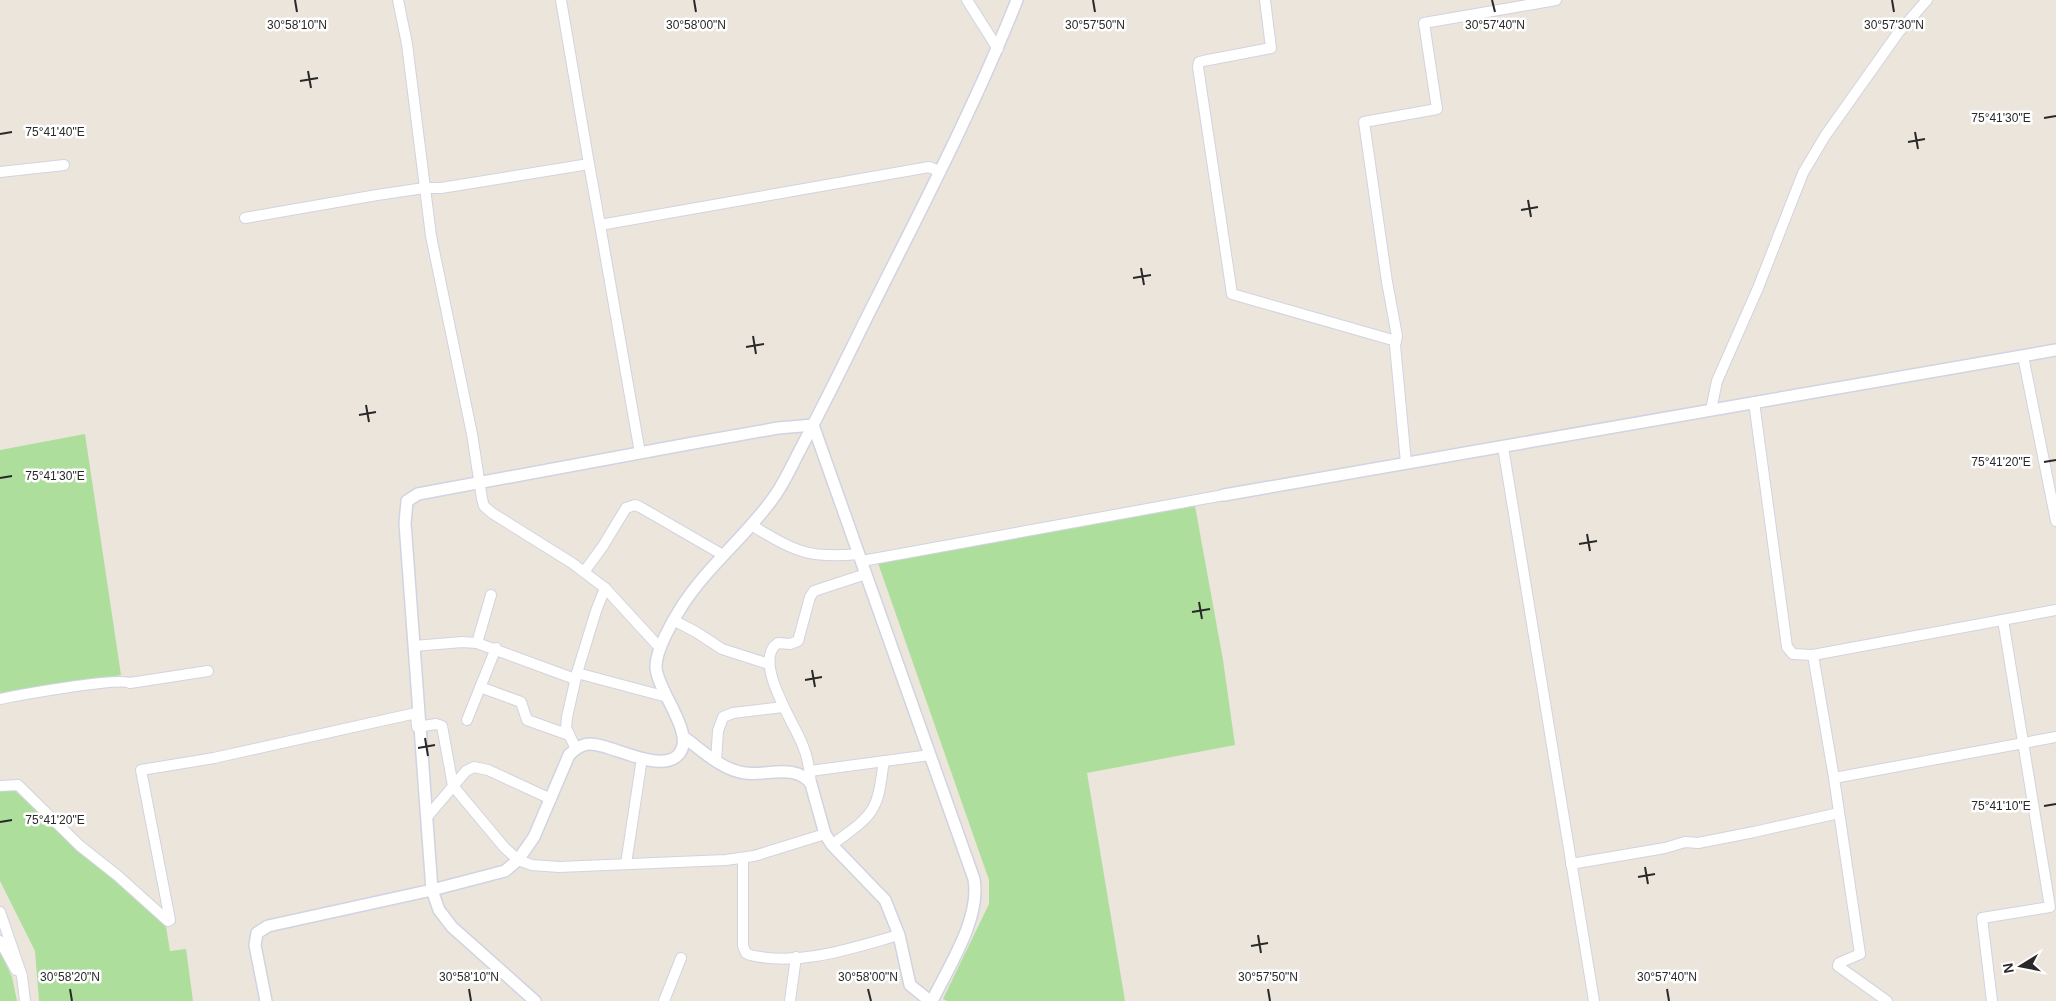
<svg xmlns="http://www.w3.org/2000/svg" width="2056" height="1001" font-family="Helvetica,sans-serif">
<style>
.green{fill:#aede9b}
.lines{fill:none;stroke-linecap:round;stroke-linejoin:round}
.minor-casing{stroke:#d1d3e1;stroke-width:12}
.tertiary-casing{stroke:#d1d3e1;stroke-width:14}
.minor{stroke:#fff;stroke-width:10}
.tertiary{stroke:#fff;stroke-width:11}
.ticks{fill:none;stroke:#292929;stroke-width:2}
.ticks-label{font-size:12px;text-anchor:middle;fill:#292929;stroke:#fff;stroke-width:5;stroke-linejoin:round;paint-order:stroke}
</style>
<rect width="100%" height="100%" fill="#ebe5dc"/>
<g class="green">
<polygon points="85,434 121,675 0,696 0,450"/>
<polygon points="1195,506 1223,660 1235,745 1087,773 1125,1001 947,1001 943,999 989,904 989,880 878,563"/>
<polygon points="14,790 166,927 170,951 186,949 193,1001 39,1001 35,951 0,881 0,791"/>
<polygon points="0,952 12,977 17,1001 0,1001"/>
</g>
<g class="lines">
<defs>
<g id="minor">
<polyline points="398,0 407,44 431,236 472,434 482,499 484,506 492,513 572,563 605,588 660,648"/>
<polyline points="561,0 589,164"/>
<polyline points="967,0 998,49"/>
<polyline points="1265,0 1271,48 1203,61 1199,62 1198,67 1232,294 1396,341"/>
<polyline points="0,172 64,165"/>
<polyline points="245,218 377,195 424,188 441,188 589,164 600,225 929,167 939,171"/>
<polyline points="600,225 640,453"/>
<polyline points="2023,356 2056,521"/>
<polyline points="1754,402 1787,647 1793,654 1813,655 2056,610"/>
<polyline points="1711,410 1717,381 1758,288 1803,173 1825,136 1898,33 1927,0"/>
<polyline points="1503,447 1594,1001"/>
<polyline points="1406,463 1395,345 1397,336 1387,282 1364,122 1437,109 1424,23 1556,0"/>
<path d="M751 525C795 551 807 559 859 554"/>
<polyline points="862,561 1224,495"/>
<polyline points="584,572 603,546 626,508 635,505 640,507 723,555"/>
<polyline points="675,621 696,632 722,649 769,664"/>
<polyline points="477,643 491,595"/>
<polyline points="414,646 462,642 477,643 575,679"/>
<polyline points="1813,655 1834,778 1860,954 1839,963 1838,966 1887,1001"/>
<polyline points="577,673 667,697"/>
<polyline points="480,687 521,702 527,720 569,735"/>
<path d="M0 699C19 695 119 677 130 683L208 671"/>
<polyline points="467,720 496,648"/>
<polyline points="576,749 566,728 567,717 577,673 596,611 605,588"/>
<polyline points="716,761 718,731 723,717 733,713 783,707"/>
<polyline points="810,771 930,755"/>
<polyline points="1834,778 2056,737"/>
<path d="M811 784C810 771 808 758 803 746 796 726 751 660 778 643L790 644 798 641 810 597 814 591 866 574"/>
<polyline points="0,786 18,785 80,846 118,876 168,921 170,920 141,770 214,758 416,713 417,727 436,724 442,726 453,786 504,847 518,860 532,865 559,867 726,860 754,856 825,834"/>
<polyline points="427,817 466,771 474,767 488,770 551,799"/>
<path d="M832 845C845 834 864 824 873 808 881 795 881 776 884 761"/>
<path d="M743 858V946L746 953 750 955C799 967 852 948 899 935"/>
<polyline points="626,864 642,758"/>
<polyline points="1571,864 1665,848 1685,842 1698,843 1754,832 1839,813"/>
<polyline points="0,912 22,976 25,1001"/>
<polyline points="0,941 16,970"/>
<polyline points="664,1001 681,958"/>
<polyline points="790,1001 796,957"/>
<polyline points="1992,1001 1982,918 2050,907 2003,620"/>
</g>
<g id="tertiary">
<polyline points="1224,495 2056,350"/>
<path d="M685 738C703 751 722 770 745 773 767 776 796 763 811 784L825 834 832 845 885 900 899 935 910 985 930 1001"/>
<path d="M266 1001 255 945 257 933 268 926 432 890 505 871 518 860 534 837 569 755C574 750 582 744 590 744 612 744 661 775 679 754 696 734 658 692 656 668 655 651 673 620 682 606 707 567 744 538 771 501 783 486 791 467 800 450 822 408 843 366 864 323 917 217 973 111 1017 0"/>
<path d="M535 1001 452 927 439 910 432 890 405 523 407 501 418 494 688 444 778 428 813 425 974 879C981 918 949 966 932 1001"/>
</g>
</defs>
<use href="#minor" class="minor-casing"/>
<use href="#tertiary" class="tertiary-casing"/>
<use href="#minor" class="minor"/>
<use href="#tertiary" class="tertiary"/>
</g>
<path class="ticks" d="M295 0 297 12M694 0 696 12M1093 0 1095 12M1492 0 1495 12M1892 0 1894 12M308 71 311 88M300 81 318 78M2044 118 2056 116M1915 132 1918 149M0 134 12 132M1908 142 1925 139M1528 200 1531 217M1521 210 1538 207M1141 268 1144 285M1133 278 1151 275M753 336 756 354M746 347 764 344M366 405 369 422M359 415 376 412M2044 462 2056 460M0 478 12 476M1587 534 1590 551M1579 544 1597 541M1199 602 1202 619M1192 612 1210 609M812 670 815 687M805 680 822 677M425 738 428 756M418 748 435 745M2044 806 2056 804M0 822 12 820M1645 867 1648 884M1638 877 1655 874M1258 935 1261 953M1251 946 1268 943M70 989 72 1001M469 989 471 1001M868 989 871 1001M1268 989 1270 1001M1667 989 1669 1001"/>
<g class="ticks-label">
<text x="297" y="29">30°58'10"N</text>
<text x="696" y="29">30°58'00"N</text>
<text x="1095" y="29">30°57'50"N</text>
<text x="1495" y="29">30°57'40"N</text>
<text x="1894" y="29">30°57'30"N</text>
<text x="2001" y="122">75°41'30"E</text>
<text x="55" y="136">75°41'40"E</text>
<text x="2001" y="466">75°41'20"E</text>
<text x="55" y="480">75°41'30"E</text>
<text x="2001" y="810">75°41'10"E</text>
<text x="55" y="824">75°41'20"E</text>
<text x="70" y="981">30°58'20"N</text>
<text x="469" y="981">30°58'10"N</text>
<text x="868" y="981">30°58'00"N</text>
<text x="1268" y="981">30°57'50"N</text>
<text x="1667" y="981">30°57'40"N</text>
</g>
<g transform="translate(2021 966) rotate(260)" stroke="#ffffff" stroke-width="4" paint-order="stroke">
<path d="M0-4L9 19L0 12L-9 19Z" fill="#292929"/>
<text y="-8" font-size="14" font-weight="bold" text-anchor="middle" fill="#292929">N</text>
</g>
</svg>
